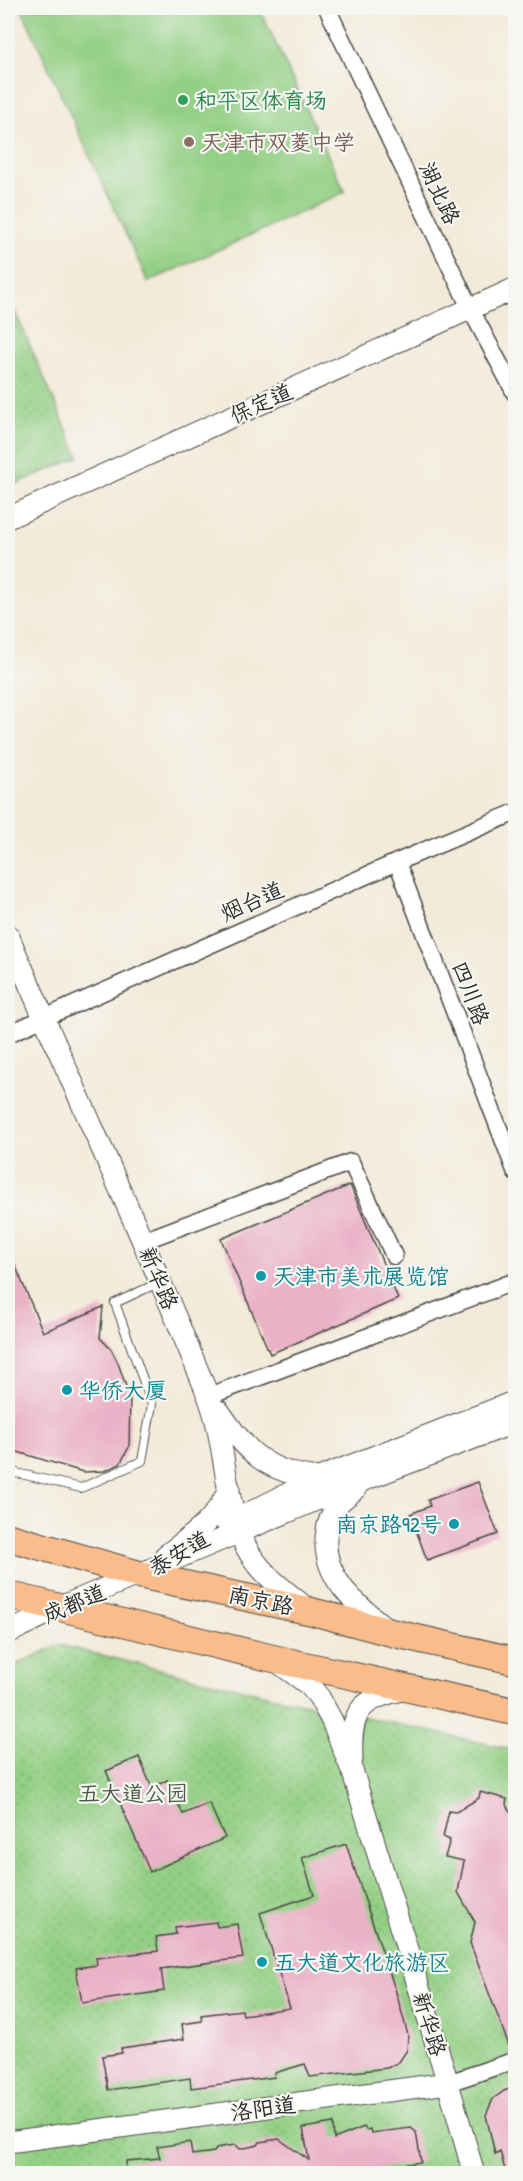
<svg xmlns="http://www.w3.org/2000/svg" width="523" height="2181" font-family="'Patrick Hand','LXGW WenKai TC',sans-serif">
<style>
.green{fill:url(#green-dots);stroke:#5f7d58;stroke-width:1.5}
.pitch{fill:#93cf84;stroke:#5f7d58;stroke-width:1.5}
.building{fill:#eab1c7}
.lines{fill:none;stroke-linecap:round;stroke-linejoin:round}
.service-casing{stroke:#494845;stroke-width:10}
.minor-casing{stroke:#494845;stroke-width:19}
.tertiary-casing{stroke:#494845;stroke-width:23}
.primary-casing{stroke:#494845;stroke-width:29}
.service{stroke:#fff;stroke-width:8}
.minor{stroke:#fff;stroke-width:16}
.tertiary{stroke:#fff;stroke-width:21}
.primary{stroke:#f9bc8a;stroke-width:27}
.leisure-dot{fill:#2e9e5b;stroke:#f6f6f2;stroke-width:2}
.education-dot{fill:#8d6e63;stroke:#f6f6f2;stroke-width:2}
.culture-dot{fill:#0f9aa8;stroke:#f6f6f2;stroke-width:2}
.labels{text-anchor:middle;dominant-baseline:central;stroke-width:4.5;stroke-linejoin:round;paint-order:stroke}
.leisure-label{font-size:22px;fill:#27864d;stroke:#f6f6f2;text-anchor:start}
.education-label{font-size:22px;fill:#785e54;stroke:#f6f6f2;text-anchor:start}
.street-label{font-size:22px;fill:#2b2b2b;stroke:#f6f6f2}
.culture-label{font-size:22px;fill:#0d838f;stroke:#f6f6f2;text-anchor:start}
.park-label{font-size:22px;fill:#4a5c46;stroke:#f6f6f2}
</style>
<defs>
<pattern id="green-dots" width="8" height="8" patternUnits="userSpaceOnUse" patternTransform="scale(1.5)"><rect width="8" height="8" fill="#93cf84"/><path d="M2 2h.1M6 6h.1" fill="none" stroke="#7fb272" stroke-width="1.8" stroke-linecap="round"/></pattern>
</defs>
<rect width="100%" height="100%" fill="#f6f6f2"/>
<filter id="ink" filterUnits="userSpaceOnUse"><feTurbulence type="fractalNoise" baseFrequency=".0167" numOctaves="2"/><feDisplacementMap in="SourceGraphic" scale="12" xChannelSelector="R" yChannelSelector="G"/><feConvolveMatrix kernelMatrix="1 2 1 2 8 2 1 2 1" color-interpolation-filters="sRGB"/></filter>
<filter id="wash" filterUnits="userSpaceOnUse"><feTurbulence type="fractalNoise" baseFrequency=".008" numOctaves="4" result="noise"/><feDisplacementMap in="SourceGraphic" scale="24" xChannelSelector="R" yChannelSelector="G"/><feGaussianBlur stdDeviation="1.35" result="paint"/><feColorMatrix in="noise" values="0 0 0 0 0 0 0 0 0 0 0 0 0 0 0 0 0 1.4 0 .05"/><feComposite in="paint" operator="in"/></filter>
<g filter="url(#wash)">
<rect width="100%" height="100%" fill="#f3ead8"/>
<g class="green">
<polygon points="8,296 79,457 8,487"/>
<polygon points="59,1645 279,1698 515,1750 515,2173 8,2173 8,1668"/>
</g>
<polygon class="pitch" points="21,8 259,8 345,192 148,282"/>
<g id="blocks">
<g class="building">
<polygon points="350,1185 398,1299 270,1354 221,1239"/>
<polygon points="8,1248 43,1332 103,1307 100,1338 111,1349 118,1363 130,1398 129,1447 120,1464 104,1471 83,1472 8,1449"/>
<polygon points="478,1482 498,1534 427,1560 410,1514 430,1506 428,1500"/>
<polygon points="139,1757 152,1788 167,1780 183,1814 209,1803 225,1838 150,1872 106,1771"/>
<polygon points="480,1792 507,1799 506,1804 516,1820 516,2050 511,2051 470,1943 475,1922 458,1892 464,1861 445,1857 450,1840 443,1837 449,1811 456,1812 479,1798"/>
<polygon points="346,1844 396,1992 408,2035 407,2050 399,2062 387,2068 310,2077 305,2064 274,2073 275,2077 191,2088 190,2078 108,2090 102,2056 122,2053 121,2048 184,2039 182,2024 202,2021 201,2015 242,2010 243,2015 290,2008 260,1913 314,1895 302,1858"/>
<polygon points="216,1922 217,1927 237,1924 243,1958 161,1969 164,1991 82,2003 76,1968 97,1965 96,1958 158,1951 156,1937 176,1934 175,1927"/>
<polygon points="516,2086 516,2174 506,2174 500,2151 495,2154 486,2115 493,2099 504,2091"/>
<polygon points="333,2123 334,2139 364,2127 366,2130 370,2129 371,2133 411,2128 416,2132 421,2162 366,2171 366,2174 126,2174 126,2161 160,2158 157,2147 190,2142 192,2155 214,2152 217,2148 227,2146 236,2145 240,2149 258,2145 260,2142 279,2139 309,2160 303,2128"/>
</g>
</g>
</g>
<g filter="url(#ink)">
<use href="#blocks" fill-opacity="0" stroke="#494845" stroke-width="1.5"/>
<g class="lines">
<defs>
<polyline id="service" points="8,1471 81,1488 142,1461 152,1404 115,1303 160,1282"/>
<g id="minor">
<polyline points="327,8 470,308 516,395"/>
<polyline points="397,862 516,1173"/>
<polyline points="8,1034 397,862 516,812"/>
<polyline points="143,1241 351,1162 394,1256"/>
<polyline points="209,1396 516,1281"/>
<polyline points="448,2083 516,2060"/>
</g>
<g id="tertiary">
<polyline points="8,518 516,288"/>
<path d="M8 935C73 1088 145 1239 207 1393 227 1442 223 1501 246 1547 260 1574 287 1592 310 1611"/>
<path d="M219 1411C247 1453 267 1473 319 1478"/>
<path d="M356 1488C351 1493 344 1498 339 1503 331 1513 327 1525 326 1537 323 1579 357 1605 387 1629"/>
<polyline points="227,1524 319,1478 516,1401"/>
<path d="M165 1556C191 1536 219 1519 229 1487"/>
<polyline points="8,1633 58,1608 364,1480 516,1422"/>
<polyline points="279,1663 309,1685 319,1697 332,1721 353,1773 448,2083 474,2174"/>
<path d="M352 1760C350 1712 358 1699 406 1689"/>
<polyline points="8,2142 448,2083"/>
</g>
<g id="primary">
<polyline points="8,1537 141,1575 310,1611 393,1633 516,1661"/>
<polyline points="8,1595 271,1658 516,1712"/>
</g>
</defs>
<use href="#service" class="service-casing"/>
<use href="#minor" class="minor-casing"/>
<use href="#tertiary" class="tertiary-casing"/>
<use href="#primary" class="primary-casing"/>
<use href="#service" class="service"/>
<use href="#minor" class="minor"/>
<use href="#tertiary" class="tertiary"/>
<use href="#primary" class="primary"/>
</g>
</g>
<circle class="leisure-dot" cx="183" cy="100" r="6"/>
<circle class="education-dot" cx="189" cy="142" r="6"/>
<g class="culture-dot">
<circle cx="261" cy="1276" r="6"/>
<circle cx="67" cy="1390" r="6"/>
<circle cx="454" cy="1524" r="6"/>
<circle cx="262" cy="1962" r="6"/>
</g>
<g class="labels">
<g class="leisure-label">
<text x="195" y="100">和平区体育场</text>
</g>
<g class="education-label">
<text x="201" y="142">天津市双菱中学</text>
</g>
<g class="street-label">
<text transform="translate(440 193) rotate(65)">湖北路</text>
<text transform="translate(261 403) rotate(-24)">保定道</text>
<text transform="translate(252 901) rotate(-24)">烟台道</text>
<text transform="translate(471 993) rotate(69)">四川路</text>
<text transform="translate(159 1278) rotate(67)">新华路</text>
<text transform="translate(179 1553) rotate(-31)">泰安道</text>
<text transform="translate(261 1600) rotate(12)">南京路</text>
<text transform="translate(74 1603) rotate(-23)">成都道</text>
<text transform="translate(430 2024) rotate(73)">新华路</text>
<text transform="translate(263 2108) rotate(-8)">洛阳道</text>
</g>
<g class="culture-label">
<text x="273" y="1276">天津市美术展览馆</text>
<text x="79" y="1390">华侨大厦</text>
<text x="442" y="1524" text-anchor="end">南京路92号</text>
<text x="274" y="1962">五大道文化旅游区</text>
</g>
<g class="park-label">
<text x="133" y="1793">五大道公园</text>
</g>
</g>
<rect width="523" height="2181" fill="none" stroke="#f6f6f2" stroke-width="30"/>
</svg>
